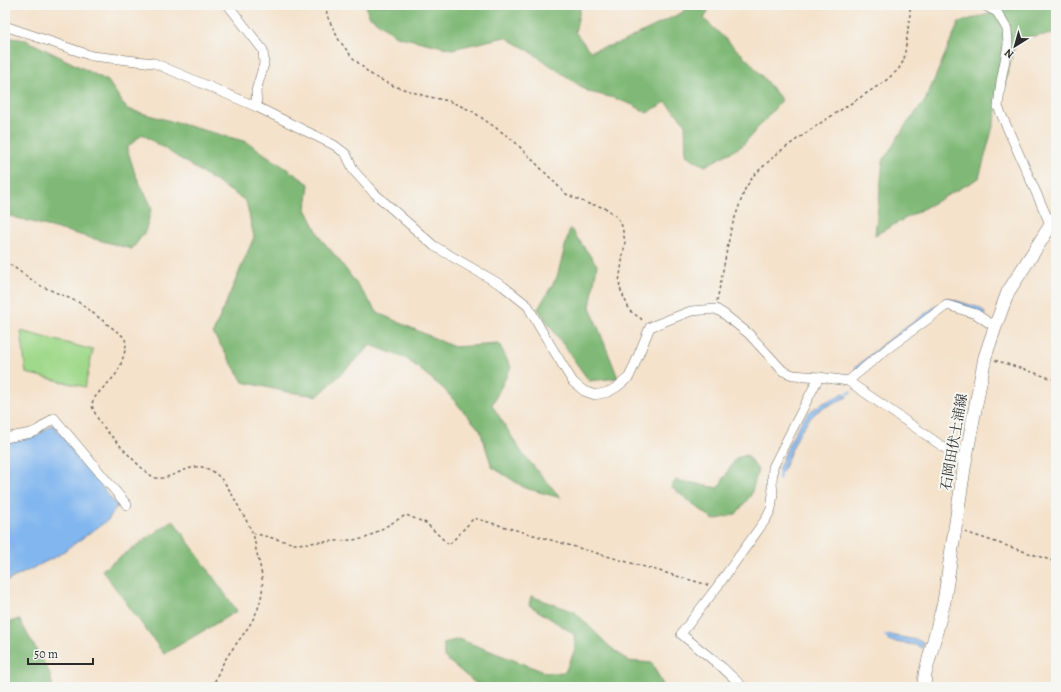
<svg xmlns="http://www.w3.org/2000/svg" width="1061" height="692" font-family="Alegreya,'Noto Serif JP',serif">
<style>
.green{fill:#a0d98b;stroke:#66825b}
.forest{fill:#80b977;stroke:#567251}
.water{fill:#81b6ef;stroke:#56708d}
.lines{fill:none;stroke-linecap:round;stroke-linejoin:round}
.stream{stroke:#81b6ef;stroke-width:2.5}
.minor-casing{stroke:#716b63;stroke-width:10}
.secondary-casing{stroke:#716b63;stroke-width:14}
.path{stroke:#716b63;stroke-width:1.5;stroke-dasharray:3 3;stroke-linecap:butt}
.minor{stroke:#fff;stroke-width:9}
.secondary{stroke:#fff;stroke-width:13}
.labels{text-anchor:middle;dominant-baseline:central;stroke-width:4;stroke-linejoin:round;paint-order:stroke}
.street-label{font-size:14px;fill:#2b2b2b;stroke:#f6f6f2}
</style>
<rect width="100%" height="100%" fill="#f6f6f2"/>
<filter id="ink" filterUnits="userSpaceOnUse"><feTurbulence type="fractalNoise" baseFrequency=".025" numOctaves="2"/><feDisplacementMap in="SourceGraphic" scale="8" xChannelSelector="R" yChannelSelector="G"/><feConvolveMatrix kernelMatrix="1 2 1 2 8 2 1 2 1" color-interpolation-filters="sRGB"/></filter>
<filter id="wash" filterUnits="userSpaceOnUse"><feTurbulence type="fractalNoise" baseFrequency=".012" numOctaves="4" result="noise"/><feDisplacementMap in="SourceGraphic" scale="16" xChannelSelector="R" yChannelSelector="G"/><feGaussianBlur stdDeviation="0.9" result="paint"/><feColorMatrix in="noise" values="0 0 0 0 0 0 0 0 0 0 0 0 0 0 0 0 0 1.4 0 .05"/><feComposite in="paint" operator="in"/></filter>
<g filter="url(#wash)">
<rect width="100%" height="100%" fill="#f4e2cb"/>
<polygon class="green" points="21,331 93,350 85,387 26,373"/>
<g class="forest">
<polygon points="366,5 581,5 575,32 590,51 620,43 683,12 687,5 711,5 704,19 749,61 782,100 742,146 705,166 686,155 685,123 666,102 647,113 633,105 614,98 589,92 528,50 505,37 452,49 396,36 368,15"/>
<polygon points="1023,5 1056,5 1056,34 1017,38 979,178 875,235 883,161 905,126 925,101 959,22"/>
<polygon points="5,37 26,40 108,81 127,109 247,142 309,184 306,209 321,239 339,260 378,313 454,347 499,344 511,367 492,405 522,453 561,498 525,488 492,467 480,430 444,389 407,359 371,345 318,396 288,392 243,382 213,333 254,237 246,201 142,134 127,148 135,174 152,207 145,232 132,249 6,215"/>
<polygon points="570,228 597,265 590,307 618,378 589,381 538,309 557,277"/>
<polygon points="747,455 758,470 751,495 736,514 714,520 671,487 676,480 718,488 736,458"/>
<polygon points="173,520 237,611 164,654 102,570"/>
<polygon points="531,596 575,612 609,646 628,661 652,663 664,687 480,687 444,657 444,643 459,639 547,673 565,672 575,650 574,634 529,605"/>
<polygon points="19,619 49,672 53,687 5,687 5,624"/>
</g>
<g class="water">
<polygon points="947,298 980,308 986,314 983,317 947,303 858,372 855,368 883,344"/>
<path d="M844 393 847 397C839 401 829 405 821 409 801 421 791 452 782 472L778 470C785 454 797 422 811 411 821 403 833 399 844 393Z"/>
<polygon points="53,424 117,506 108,520 57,556 5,582 5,443 37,436"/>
<polygon points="889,635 917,640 924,643 922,648 916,645 888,641"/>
</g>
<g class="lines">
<g class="stream">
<polyline points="843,396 851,392"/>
<polyline points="779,479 780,471 781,468"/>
<polyline points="886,636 891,638"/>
</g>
</g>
</g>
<g filter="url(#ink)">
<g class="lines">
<defs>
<g id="minor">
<polyline points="228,5 263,50 264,64 256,91 257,107"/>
<polyline points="984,5 997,12 1007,29 1008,45 1001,81 998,107 1051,226"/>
<polyline points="5,26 92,56 154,63 257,107 334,145 346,154 354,171 373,192 434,246 503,286 528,306 540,328 573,382 584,391 595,395 608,392 617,387 629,377 634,366 650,327 691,311 716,309 724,314 749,334 783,371 793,375 819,377 848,381 965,462"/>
<polyline points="848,381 887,349 947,305 976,314 995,327"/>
<polyline points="5,438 31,433 38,430 54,418 127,505"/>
<polyline points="743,687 723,668 681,634 717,587 766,519 771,509 773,494 772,483 773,467 819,377"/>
</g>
<polyline id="secondary" points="924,687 925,674 944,602 965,462 985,357 995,327 1008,292 1056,217"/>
</defs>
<use href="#minor" class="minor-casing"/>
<use href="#secondary" class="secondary-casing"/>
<g class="path">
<polyline points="325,5 328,18 339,40 352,57 368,72 375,77 394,86 425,96 449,101 472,111 513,140 566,194 591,205 596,205 607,209 618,218 622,226 625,242 619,282 621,291 630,311 644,321"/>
<path d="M5 261 39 285 80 303 124 337C127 343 126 348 124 354 122 361 120 368 116 374 111 382 93 395 92 404 92 409 97 416 99 421 106 431 146 476 156 478 168 481 189 464 202 467 223 472 232 495 241 511 245 518 249 525 252 532 255 538 255 544 256 550 260 565 265 582 261 598 256 622 240 637 227 657 221 666 216 677 213 687"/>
<polyline points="717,301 731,229 745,189 754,175 779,152 816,126 884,82 898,70 904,60 910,14 910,5"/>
<polyline points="995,360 1056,380"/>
<polyline points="965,532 1056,562"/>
<polyline points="253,533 295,544 364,539 406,515 426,523 449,545 474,518 708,585"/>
</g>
<use href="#minor" class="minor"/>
<use href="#secondary" class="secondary"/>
</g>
</g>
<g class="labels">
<g class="street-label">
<text transform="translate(954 442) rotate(-80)">石岡田伏土浦線</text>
</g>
</g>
<rect width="1061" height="692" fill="none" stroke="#f6f6f2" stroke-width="20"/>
<g transform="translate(1015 46) rotate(217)" stroke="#f6f6f2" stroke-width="3" paint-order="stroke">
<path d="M0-3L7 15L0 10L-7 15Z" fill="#2b2b2b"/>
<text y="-6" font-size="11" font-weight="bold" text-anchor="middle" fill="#2b2b2b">N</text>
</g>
<path d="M28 658v6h65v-6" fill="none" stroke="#2b2b2b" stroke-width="2"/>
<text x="34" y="658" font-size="12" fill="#2b2b2b" stroke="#f6f6f2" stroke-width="3" paint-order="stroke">50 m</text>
</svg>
